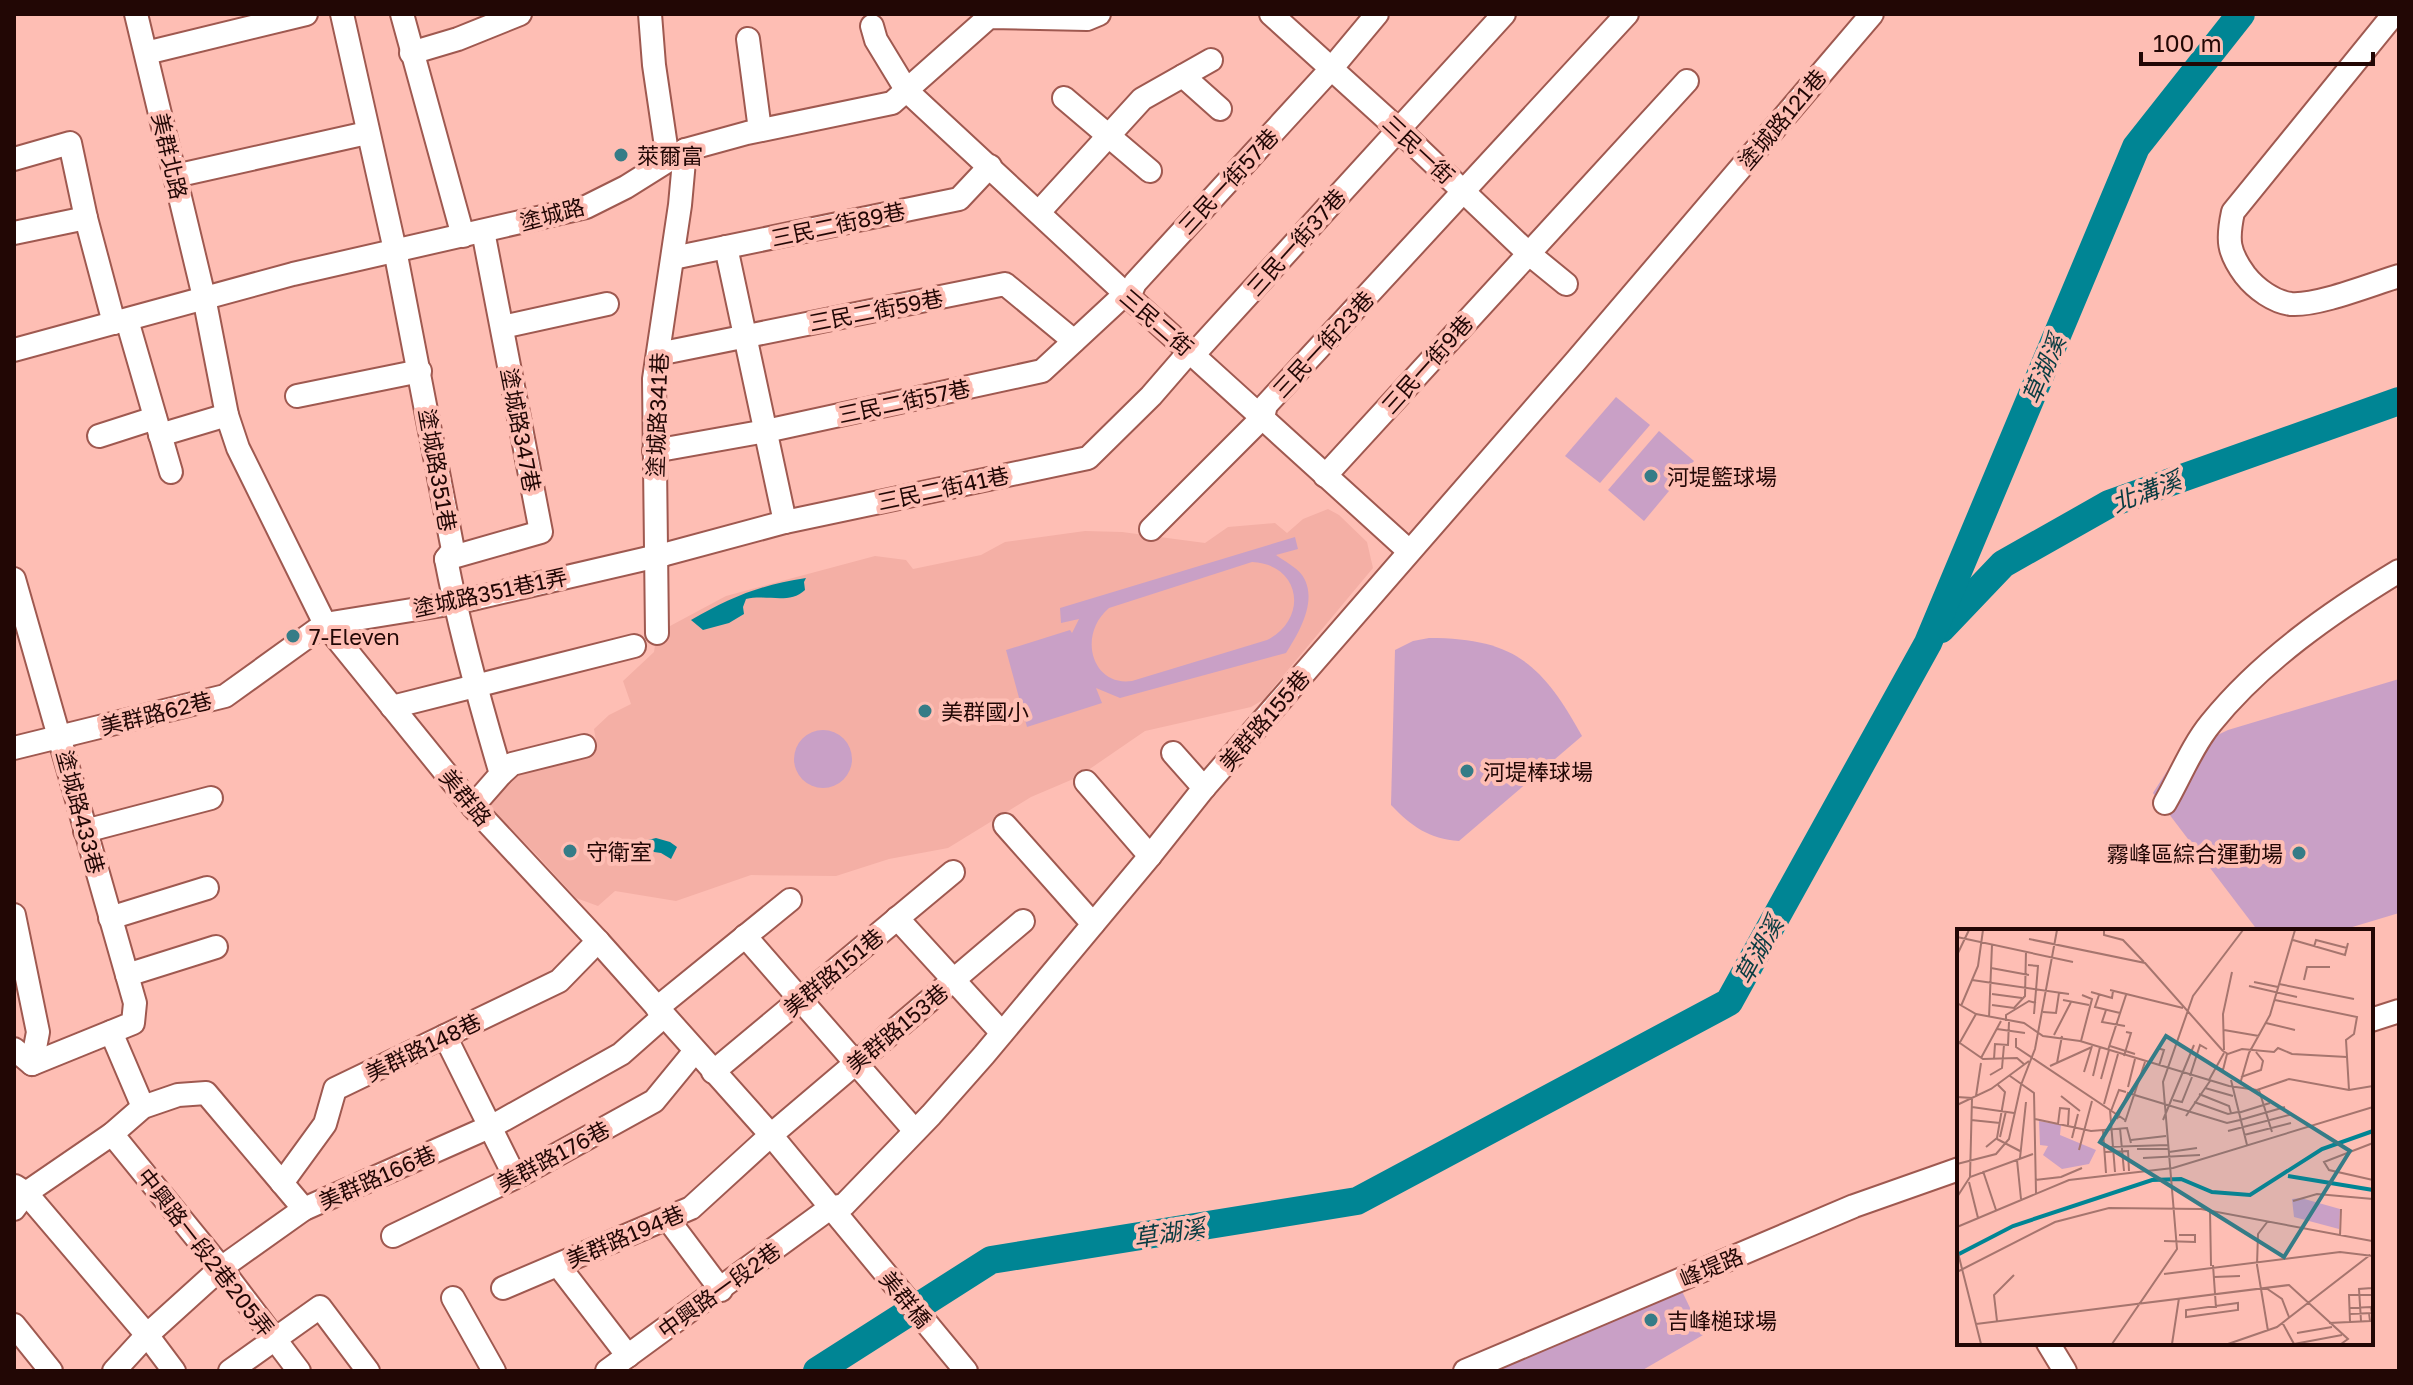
<svg xmlns="http://www.w3.org/2000/svg" width="2413" height="1385" font-family="'Golos Text','Noto Sans TC',sans-serif">
<style>
.built{fill:#f4afa5}
.green{fill:#c9a0c6;fill-rule:evenodd}
.water{fill:#008594}
.lines{fill:none;stroke-linecap:round;stroke-linejoin:round}
.river{stroke:#008594;stroke-width:28}
.minor-casing{stroke:#9f5950;stroke-width:26}
.minor{stroke:#fff;stroke-width:22}
.poi-dot{fill:#357c87;stroke:#febeb4;stroke-width:3}
.labels{text-anchor:middle;dominant-baseline:central;stroke-width:8;stroke-linejoin:round;paint-order:stroke}
.street-label{font-size:22px;fill:#220705;stroke:#febeb4}
.poi-label{font-size:22px;fill:#220705;stroke:#febeb4;text-anchor:start}
.water-label{font-size:24px;font-style:italic;fill:#083b41;stroke:#febeb4}
.inset-river{fill:none;stroke:#008594;stroke-width:4}
.inset-road{fill:none;stroke:#a6756e;stroke-width:2}
.view{fill:#357c87;fill-opacity:0.15;stroke:#357c87;stroke-width:4}
.inset-edge{fill:none;stroke:#220705;stroke-width:4}
</style>
<rect width="100%" height="100%" fill="#febeb4"/>
<polygon class="built" points="1328,509 1339,515 1367,542 1373,568 1263,700 1251,707 1145,731 1078,777 1031,797 948,848 889,859 836,876 751,875 676,901 615,891 598,906 576,898 535,853 483,802 513,771 597,747 594,729 609,715 631,704 623,681 654,652 657,633 726,596 875,556 906,560 913,569 981,555 1005,542 1085,531 1122,532 1205,543 1228,527 1275,523 1287,533 1303,519"/>
<g class="green">
<polygon points="1616,397 1650,425 1600,483 1565,456"/>
<polygon points="1659,431 1694,461 1644,521 1608,490"/>
<path d="M1295 537 1298 549 1276 555C1284 561 1296 567 1302 575 1319 599 1299 633 1286 653L1120 698 1096 688 1102 703 1027 727 1006 650 1070 630 1072 633 1079 619 1061 623 1060 608ZM1252 562C1301 564 1309 619 1267 640L1132 681C1092 687 1077 635 1109 608Z"/>
<path d="M1429 638C1514 638 1542 664 1582 736L1459 841C1429 839 1411 826 1391 805L1395 650 1413 641Z"/>
<polygon points="2399,679 2399,913 2339,931 2258,931 2153,793 2178,754 2228,730"/>
<circle cx="823" cy="759" r="29"/>
<polygon points="1680,1287 1703,1335 1641,1371 1493,1371"/>
</g>
<g class="water">
<path d="M806 578 804 582 805 590C789 605 767 594 746 599L743 607 744 614 729 623 703 630 691 620C731 597 760 585 806 578Z"/>
<polygon points="656,838 670,842 677,847 671,859 661,853 654,852 648,840"/>
</g>
<g class="lines">
<g class="river">
<polyline points="1941,629 2003,564 2109,504 2399,401"/>
<polyline points="817,1371 991,1260 1357,1201 1729,1002 1928,643 2136,147 2241,14"/>
</g>
<defs>
<g id="minor">
<polyline points="136,14 204,297 227,415 238,448 325,624 474,808 598,941 771,1135 966,1371"/>
<path d="M342 14 395 250 453 550 446 559C460 632 480 703 501 774L473 806"/>
<polyline points="402,14 463,236"/>
<polyline points="650,14 654,65 668,160"/>
<polyline points="1271,14 1399,130 1528,253 1566,284"/>
<path d="M2394 14 2233 212C2227 240 2228 252 2245 275 2256 289 2274 302 2291 304 2318 306 2372 284 2399 276"/>
<polyline points="872,26 876,40 907,91 1129,297 1409,551"/>
<polyline points="748,39 760,130"/>
<polyline points="146,53 306,14"/>
<polyline points="411,53 458,39 520,14"/>
<polyline points="1183,76 1220,109"/>
<polyline points="1064,98 1150,171"/>
<polyline points="14,159 70,143 86,218 114,323"/>
<polyline points="175,176 367,133"/>
<polyline points="1039,212 1142,99 1211,60"/>
<polyline points="14,233 86,218"/>
<polyline points="726,247 785,522"/>
<polyline points="673,258 959,199 990,166"/>
<polyline points="1129,297 1135,283 1331,69 1377,14"/>
<polyline points="127,320 171,472"/>
<polyline points="502,327 607,304"/>
<polyline points="14,350 293,274 586,207 626,187 685,150 747,133 892,103 989,17 1087,19 1099,14"/>
<polyline points="658,354 1005,284 1074,341"/>
<polyline points="1194,354 1504,14"/>
<polyline points="297,396 420,371"/>
<polyline points="160,435 227,415"/>
<polyline points="99,436 155,418"/>
<polyline points="654,451 766,431 1042,371 1125,294"/>
<polyline points="1325,476 1687,81"/>
<polyline points="1151,529 1263,417 1266,405 1627,14"/>
<polyline points="446,559 541,532 483,231"/>
<polyline points="14,579 135,1003 133,1023 32,1064 14,1049"/>
<polyline points="657,633 654,379 680,205 685,150"/>
<polyline points="392,707 634,646"/>
<polyline points="14,748 225,696 325,624 455,603 666,554 785,522 1088,458 1151,396 1190,351"/>
<polyline points="1173,753 1204,788"/>
<polyline points="501,774 512,764 584,746"/>
<polyline points="1086,782 1150,856"/>
<path d="M2165 803C2180 777 2192 746 2211 723 2261 661 2331 612 2399 571"/>
<polyline points="1005,825 1093,924"/>
<polyline points="85,831 211,798"/>
<polyline points="14,915 38,1032 32,1064"/>
<polyline points="110,918 207,888"/>
<polyline points="897,918 1002,1033"/>
<polyline points="745,936 915,1131"/>
<polyline points="127,975 216,947"/>
<polyline points="657,1008 790,900"/>
<polyline points="2371,1020 2399,1011"/>
<polyline points="111,1032 143,1107"/>
<polyline points="445,1036 515,1177"/>
<polyline points="713,1072 953,872"/>
<polyline points="112,1134 221,1268 299,1371"/>
<polyline points="282,1183 325,1124 335,1089 559,981 598,941"/>
<polyline points="15,1186 26,1193 147,1335 174,1371"/>
<polyline points="14,1209 26,1193 112,1134 143,1107 178,1095 206,1093 304,1209"/>
<polyline points="667,1218 721,1290"/>
<polyline points="393,1236 520,1175 654,1101 695,1051"/>
<polyline points="558,1265 628,1356"/>
<polyline points="503,1288 691,1208 771,1135 1023,921"/>
<polyline points="453,1298 494,1371"/>
<polyline points="14,1325 51,1371"/>
<polyline points="2048,1343 2065,1371"/>
<polyline points="114,1371 147,1335 221,1268 304,1209 496,1124 621,1054 664,1016"/>
<polyline points="230,1371 320,1307 368,1371"/>
<polyline points="607,1371 830,1208 844,1205 931,1115 984,1055 1150,856 1204,788 1575,362 1872,14"/>
<polyline points="1465,1371 1854,1206 1959,1169"/>
</g>
</defs>
<use href="#minor" class="minor-casing"/>
<use href="#minor" class="minor"/>
</g>
<g class="poi-dot">
<circle cx="621" cy="155" r="8"/>
<circle cx="1651" cy="476" r="8"/>
<circle cx="293" cy="636" r="8"/>
<circle cx="925" cy="711" r="8"/>
<circle cx="1467" cy="771" r="8"/>
<circle cx="570" cy="851" r="8"/>
<circle cx="2299" cy="853" r="8"/>
<circle cx="1651" cy="1320" r="8"/>
</g>
<g class="labels">
<g class="street-label">
<text transform="translate(1782 119) rotate(-50)">塗城路121巷</text>
<text transform="translate(1419 149) rotate(43)">三民一街</text>
<text transform="translate(170 156) rotate(77)">美群北路</text>
<text transform="translate(1228 181) rotate(-47)">三民一街57巷</text>
<text transform="translate(552 214) rotate(-15)">塗城路</text>
<text transform="translate(838 224) rotate(-12)">三民二街89巷</text>
<text transform="translate(1296 242) rotate(-48)">三民一街37巷</text>
<text transform="translate(876 310) rotate(-11)">三民二街59巷</text>
<text transform="translate(1157 322) rotate(41)">三民二街</text>
<text transform="translate(1323 344) rotate(-47)">三民一街23巷</text>
<text transform="translate(1427 364) rotate(-48)">三民一街9巷</text>
<text transform="translate(904 401) rotate(-12)">三民二街57巷</text>
<text transform="translate(657 415) rotate(-88)">塗城路341巷</text>
<text transform="translate(521 430) rotate(79)">塗城路347巷</text>
<text transform="translate(438 470) rotate(80)">塗城路351巷</text>
<text transform="translate(943 488) rotate(-12)">三民二街41巷</text>
<text transform="translate(490 592) rotate(-12)">塗城路351巷1弄</text>
<text transform="translate(156 713) rotate(-14)">美群路62巷</text>
<text transform="translate(1264 720) rotate(-49)">美群路155巷</text>
<text transform="translate(466 797) rotate(50)">美群路</text>
<text transform="translate(81 812) rotate(75)">塗城路433巷</text>
<text transform="translate(833 972) rotate(-40)">美群路151巷</text>
<text transform="translate(897 1028) rotate(-40)">美群路153巷</text>
<text transform="translate(423 1047) rotate(-26)">美群路148巷</text>
<text transform="translate(553 1156) rotate(-28)">美群路176巷</text>
<text transform="translate(377 1177) rotate(-24)">美群路166巷</text>
<text transform="translate(625 1236) rotate(-23)">美群路194巷</text>
<text transform="translate(206 1252) rotate(52)">中興路一段2巷205弄</text>
<text transform="translate(1711 1267) rotate(-23)">峰堤路</text>
<text transform="translate(719 1290) rotate(-36)">中興路一段2巷</text>
<text transform="translate(906 1299) rotate(50)">美群橋</text>
</g>
<g class="poi-label">
<text x="637" y="155">萊爾富</text>
<text x="1667" y="476">河堤籃球場</text>
<text x="309" y="636">7-Eleven</text>
<text x="941" y="711">美群國小</text>
<text x="1483" y="771">河堤棒球場</text>
<text x="586" y="851">守衛室</text>
<text x="2283" y="853" text-anchor="end">霧峰區綜合運動場</text>
<text x="1667" y="1320">吉峰槌球場</text>
</g>
<g class="water-label">
<text transform="translate(2043 369) rotate(-67)">草湖溪</text>
<text transform="translate(2146 491) rotate(-21)">北溝溪</text>
<text transform="translate(1758 950) rotate(-61)">草湖溪</text>
<text transform="translate(1169 1232) rotate(-9)">草湖溪</text>
</g>
</g>
<g transform="translate(1957 929)">
<rect width="416" height="416" fill="#febeb4"/>
<path d="M82 192 104 196 103 206 139 221 132 235 105 240 86 226 91 217 83 216ZM344 269 383 280 382 300 337 288 335 270Z" fill="#c9a0c6"/>
<path class="inset-river" d="M331 247 416 261M0 326 56 297 195 251 224 250 255 263 293 266 365 220 416 202"/>
<path class="inset-road" d="M147 1V6L166 11 187 33M0 8 116 33M72 10 188 34 266 122M336 11 388 26 391 14M357 18 359 11 390 19M0 26 12 1M71 36 81 37 77 85M34 39 72 46M15 51 112 65M347 51 350 38H373M297 53 321 58M322 55 397 70M292 57 340 68M153 61 226 79M134 63 155 69 156 62M35 65 65 69M142 66 138 78 163 84M106 71 132 76M318 71 400 88 397 105 389 111 392 161M0 74 19 85 67 94 86 107 123 112 272 157 300 161 332 150 392 161 416 157M35 76 57 79 68 67 69 22M4 77 21 37 26 1M149 81 145 93 168 97M86 83 99 84 102 64M32 89 35 16M49 92V86L72 72 79 74M309 94 338 101M40 100 68 104M267 101 302 107M97 106 114 73M59 109V118L168 191M0 112 26 130 60 129 68 136M124 112 135 70 125 66M2 115 19 85M153 117 178 125M200 119 207 121 202 137M151 121 169 66M267 121 266 85 275 43M266 122 271 125 285 120 317 123 321 119 335 125 390 128M167 127 174 104 169 103M24 129 44 92M37 130 38 115 51 116 52 93M100 134 105 107M93 137 135 118M258 138 266 141 270 125M127 143 135 117M33 146 45 139 47 116M53 147 77 164 79 264M136 147 143 118M233 147 243 116 250 120M284 148 304 141 306 132 299 123M144 150 152 121M252 151 267 124M274 151 290 216M283 155 292 124 313 86 338 1M171 158 178 130M248 159 276 167M302 161 315 203M242 165 272 177 274 184M19 167 24 134M104 167 123 182M0 168 15 169 13 248M216 171 225 173 235 148M237 173 271 185 281 183M147 175 161 125M0 176 34 160 72 132M15 178 57 184M153 181 158 243M154 182 162 161 169 163M281 184 313 174M229 187 253 152M78 190 134 202 170 199 174 214M160 190 171 164 270 194 283 191M14 191 43 194M206 191 237 116M283 191 328 178M168 193 188 133M101 195 103 179 112 180 111 196M163 199 167 242M146 202 149 244M271 202 336 185M287 206 334 194M43 208 49 182M115 209 121 185M40 210 63 222M174 211 209 207M416 214 367 233 372 241 416 251M29 218 40 209 48 163 41 156M148 218 211 216M180 220H212M122 221 135 172M148 223 171 222 172 242M212 223 240 219M63 229 69 173M186 229 243 226M60 231 64 270M0 235 39 225 52 210 64 156 78 120 100 1M26 242 39 281M78 251 104 248 125 239M12 253 21 289M0 268 13 248 76 225M336 272 360 265 416 270M253 281 254 337M0 298 112 251 216 239 416 178M383 307 384 280M207 312 238 313V306H222M0 320 24 415M256 336 259 379M0 343 98 293 152 279 244 280 415 312M207 345 383 323 416 327M257 348 283 347M309 359 325 370 332 388M281 374V381L229 388V381ZM393 379 414 378 415 384 393 385M40 392 37 366 57 346M404 392 402 360 415 359M325 393 337 415M393 393 392 366H415L416 349M372 394 413 392 412 384M19 395 332 356 391 410 384 415M311 402 300 336 301 305 311 292M340 404 375 398M155 415 220 320 206 153 236 67 286 1M215 415 222 369M271 415 320 398 413 326M337 415 385 406"/>
<path class="view" d="M209 107 393 222 327 328 143 213Z"/>
<rect width="416" height="416" class="inset-edge"/>
</g>
<rect width="2413" height="1385" fill="none" stroke="#220705" stroke-width="32"/>
<path d="M2141 52v12h232v-12" fill="none" stroke="#220705" stroke-width="4"/>
<text x="2153" y="52" font-size="24" fill="#220705" stroke="#febeb4" stroke-width="6" paint-order="stroke">100 m</text>
</svg>
